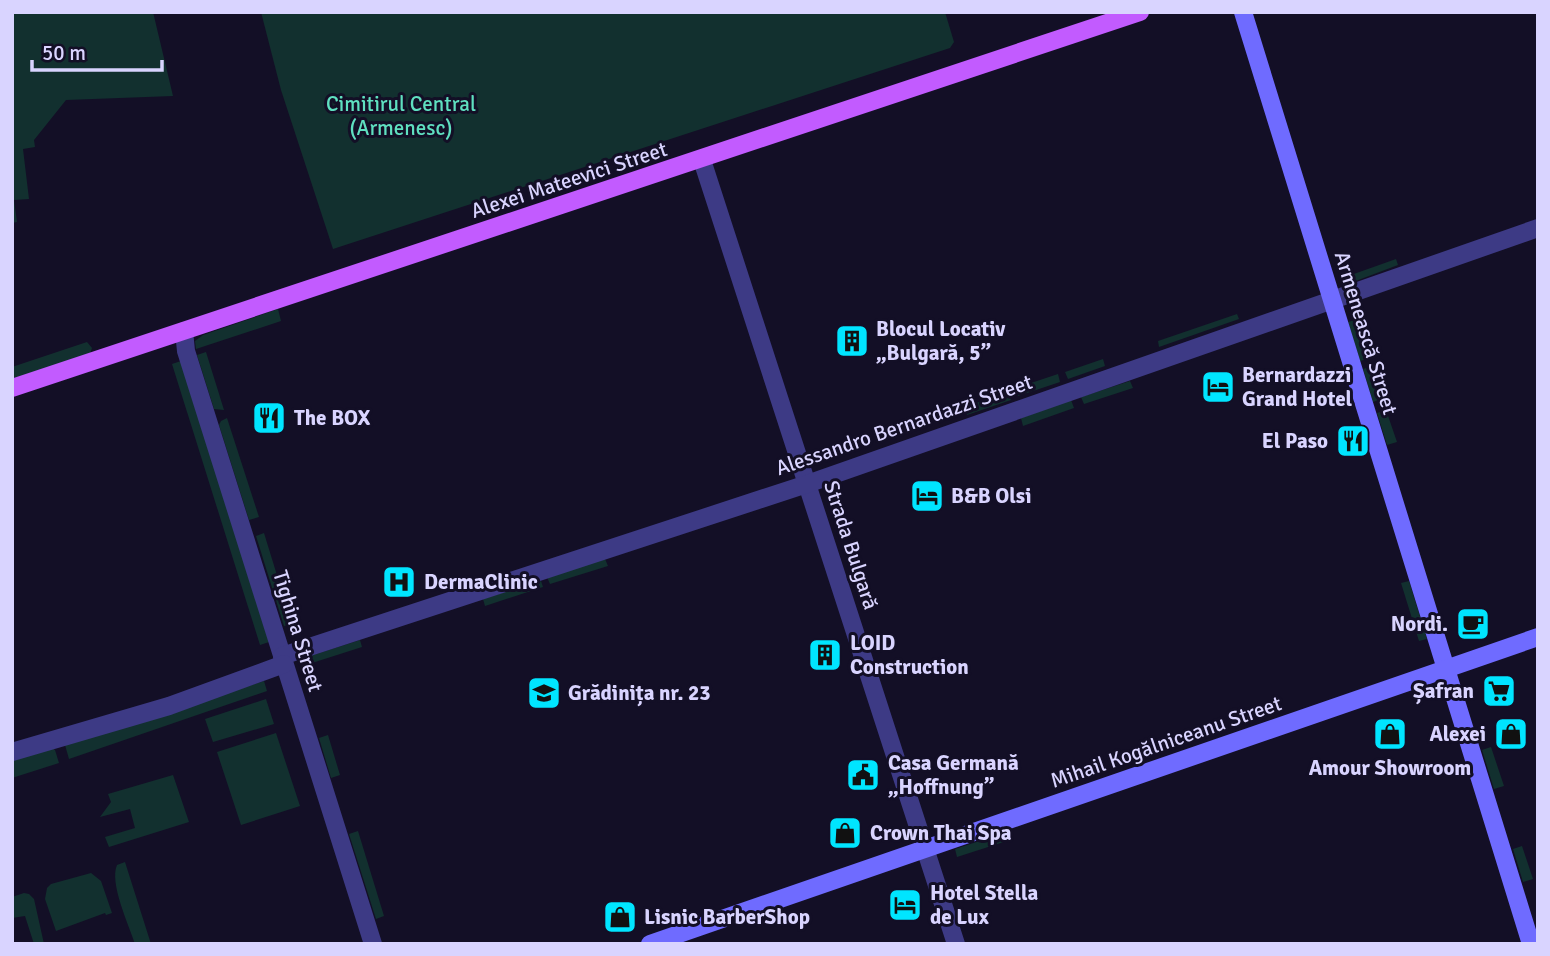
<svg xmlns="http://www.w3.org/2000/svg" width="1550" height="956" font-family="Signika,sans-serif">
<style>
.green{fill:#12302f}
.lines{fill:none;stroke-linecap:round;stroke-linejoin:round}
.minor{stroke:#3d3a85;stroke-width:18}
.secondary{stroke:#6f6bff;stroke-width:18}
.primary{stroke:#c25bff;stroke-width:18}
.labels{text-anchor:middle;dominant-baseline:central;stroke-width:6;stroke-linejoin:round;paint-order:stroke}
.park-label{font-size:21px;fill:#5fe0c0;stroke:#130f26}
.street-label{font-size:21px;fill:#d9d4ff;stroke:#130f26}
.poi-label{font-size:21px;font-weight:bold;fill:#d9d4ff;stroke:#130f26;text-anchor:start}
</style>
<rect width="100%" height="100%" fill="#130f26"/>
<g class="green">
<polygon points="12,12 153,12 173,96 66,100 34,140 35,147 23,149 29,199 14,200 17,222 12,223"/>
<polygon points="261,12 945,12 954,42 950,48 333,249 281,90"/>
<polygon points="1396,259 1398,265 1353,282 1351,275"/>
<polygon points="278,309 281,321 196,349 195,341 203,335"/>
<polygon points="1237,314 1239,319 1159,347 1158,341"/>
<polygon points="1358,319 1371,358 1360,361 1348,322"/>
<polygon points="87,342 92,348 90,354 12,379 12,367"/>
<polygon points="206,352 224,410 214,409 197,355"/>
<polygon points="1103,359 1105,366 1068,379 1065,372"/>
<polygon points="181,361 269,642 260,645 172,364"/>
<polygon points="1373,366 1383,398 1373,402 1363,369"/>
<polygon points="1058,374 1060,382 1018,396 1016,388"/>
<polygon points="1130,381 1133,388 1084,404 1081,397"/>
<polygon points="1008,392 1011,400 967,415 964,407"/>
<polygon points="1071,400 1074,408 1023,426 1021,418"/>
<polygon points="1386,410 1397,442 1387,445 1377,413"/>
<polygon points="227,418 259,517 249,520 219,425 221,421"/>
<polygon points="264,533 292,624 284,626 256,536"/>
<polygon points="605,559 608,566 550,584 547,577"/>
<polygon points="541,581 543,587 485,606 483,599"/>
<polygon points="1409,581 1427,639 1419,641 1401,583"/>
<polygon points="360,640 362,647 312,663 310,656"/>
<polygon points="264,681 267,691 69,759 65,745"/>
<polygon points="266,699 274,724 213,742 205,719"/>
<polygon points="276,733 300,806 241,825 217,752"/>
<polygon points="328,735 340,775 331,778 319,738"/>
<polygon points="1491,747 1504,786 1494,789 1482,750"/>
<polygon points="52,748 55,750 59,763 12,778 12,759"/>
<polygon points="173,775 189,822 109,847 105,837 135,828 130,809 100,817 111,802 108,794"/>
<polygon points="358,831 384,916 376,919 349,834"/>
<polygon points="1007,832 1010,840 957,857 955,849"/>
<polygon points="1522,846 1533,879 1523,882 1513,849"/>
<path d="M125 862 151 944H135C129 925 109 883 117 865Z"/>
<polygon points="91,873 101,881 112,913 106,915 105,913 56,931 45,899 47,888 51,884"/>
<polygon points="24,893 29,894 34,899 44,944 34,944 25,916 12,918 12,897"/>
</g>
<g class="lines">
<g class="minor">
<polyline points="702,160 956,944"/>
<polyline points="184,331 186,351 373,944"/>
<polyline points="282,656 807,484 1538,228"/>
<polyline points="12,752 169,706 284,664"/>
</g>
<g class="secondary">
<polyline points="1243,12 1531,944"/>
<polyline points="650,944 1538,637"/>
</g>
<polyline class="primary" points="12,388 1140,12"/>
</g>
<defs>
<symbol id="building-square" viewBox="-11 -11 22 22"><rect x="-9" y="-9" width="18" height="18" rx="4" fill="#00e5ff" stroke="#130f26"/><path d="M-4-6H4V6H1V3H-1V6H-4ZM-2.5-4.3h1.7v1.8h-1.7ZM.8-4.3h1.7v1.8H.8ZM-2.5-1h1.7V.8h-1.7ZM.8-1h1.7V.8H.8Z" fill="#111"/></symbol>
<symbol id="hotel-square" viewBox="-11 -11 22 22"><rect x="-9" y="-9" width="18" height="18" rx="4" fill="#00e5ff" stroke="#130f26"/><path d="M-6-4.5h1.5V1H6V5H4.5V3h-9V5H-6ZM-4 0a1.8 1.8 0 1 1 3.6 0ZM.5 0V-2.5h3Q6-2.5 6 0Z" fill="#111"/></symbol>
<symbol id="restaurant-square" viewBox="-11 -11 22 22"><rect x="-9" y="-9" width="18" height="18" rx="4" fill="#00e5ff" stroke="#130f26"/><path d="M-5-6h1v4h1v-4h1v4h1v-4h1v5L-1.5 .5V6h-2V.5L-5-1ZM5-6V6H3V1.5H1.5Q1.5-4 5-6Z" fill="#111"/></symbol>
<symbol id="hospital-square" viewBox="-11 -11 22 22"><rect x="-9" y="-9" width="18" height="18" rx="4" fill="#00e5ff" stroke="#130f26"/><path d="M-5-5h3v3.5h4V-5h3V5h-3V1.5h-4V5h-3Z" fill="#111"/></symbol>
<symbol id="cafe-square" viewBox="-11 -11 22 22"><rect x="-9" y="-9" width="18" height="18" rx="4" fill="#00e5ff" stroke="#130f26"/><path d="M-5.5-4.5H6V0H3Q3 3.5 0 3.5H-2.5Q-5.5 3.5-5.5 0ZM3-3.2v2h1.7v-2ZM-6 4.5H4V6H-6Z" fill="#111"/></symbol>
<symbol id="supermarket-square" viewBox="-11 -11 22 22"><rect x="-9" y="-9" width="18" height="18" rx="4" fill="#00e5ff" stroke="#130f26"/><path d="M-6-5.5h2.5l.6 2H6L4.5 2H-2.5L-4.4-4H-6ZM-1.5 3.2a1.3 1.3 0 1 0 .1 0ZM3 3.2a1.3 1.3 0 1 0 .1 0Z" fill="#111"/></symbol>
<symbol id="school-square" viewBox="-11 -11 22 22"><rect x="-9" y="-9" width="18" height="18" rx="4" fill="#00e5ff" stroke="#130f26"/><path d="M0-5L7-2L0 1L-7-2ZM-4 1L0 2.5L4 1V4Q0 6-4 4Z" fill="#111"/></symbol>
<symbol id="shop-square" viewBox="-11 -11 22 22"><rect x="-9" y="-9" width="18" height="18" rx="4" fill="#00e5ff" stroke="#130f26"/><path d="M-5-2.5h2.3a2.7 3.5 0 0 1 5.4 0H5L5.5 6h-11ZM-1.5-2.5h3a1.5 2.3 0 0 0-3 0Z" fill="#111"/></symbol>
<symbol id="civic-square" viewBox="-11 -11 22 22"><rect x="-9" y="-9" width="18" height="18" rx="4" fill="#00e5ff" stroke="#130f26"/><path d="M-.6-6.5H3V-4.5H.6V-3L4-1V1h2V6H-6V1h2V-1L-.6-3ZM-1.2 2.5V6h2.4V2.5Z" fill="#111"/></symbol>
</defs>
<g fill-rule="evenodd">
<use href="#building-square" x="833" y="322" width="38" height="38"/>
<use href="#hotel-square" x="1199" y="368" width="38" height="38"/>
<use href="#restaurant-square" x="250" y="399" width="38" height="38"/>
<use href="#restaurant-square" x="1334" y="422" width="38" height="38"/>
<use href="#hotel-square" x="908" y="477" width="38" height="38"/>
<use href="#hospital-square" x="380" y="563" width="38" height="38"/>
<use href="#cafe-square" x="1454" y="605" width="38" height="38"/>
<use href="#building-square" x="806" y="636" width="38" height="38"/>
<use href="#supermarket-square" x="1480" y="672" width="38" height="38"/>
<use href="#school-square" x="525" y="674" width="38" height="38"/>
<use href="#shop-square" x="1371" y="715" width="38" height="38"/>
<use href="#shop-square" x="1492" y="715" width="38" height="38"/>
<use href="#civic-square" x="844" y="756" width="38" height="38"/>
<use href="#shop-square" x="826" y="814" width="38" height="38"/>
<use href="#hotel-square" x="886" y="886" width="38" height="38"/>
<use href="#shop-square" x="601" y="898" width="38" height="38"/>
</g>
<g class="labels">
<g class="park-label">
<text x="401" y="104">Cimitirul Central<tspan x="401" dy="24">(Armenesc)</tspan></text>
</g>
<g class="street-label">
<text transform="translate(569 180) rotate(-18)">Alexei Mateevici Street</text>
<text transform="translate(1366 333) rotate(73)">Armenească Street</text>
<text transform="translate(904 425) rotate(-19)">Alessandro Bernardazzi Street</text>
<text transform="translate(851 545) rotate(72)">Strada Bulgară</text>
<text transform="translate(298 631) rotate(73)">Tighina Street</text>
<text transform="translate(1166 742) rotate(-19)">Mihail Kogălniceanu Street</text>
</g>
<g class="poi-label">
<text x="876" y="329">Blocul Locativ<tspan x="876" dy="24">„Bulgară, 5”</tspan></text>
<text x="1242" y="375">Bernardazzi<tspan x="1242" dy="24">Grand Hotel</tspan></text>
<text x="294" y="418">The BOX</text>
<text x="1328" y="441" text-anchor="end">El Paso</text>
<text x="951" y="496">B&amp;B Olsi</text>
<text x="424" y="582">DermaClinic</text>
<text x="1448" y="624" text-anchor="end">Nordi.</text>
<text x="850" y="643">LOID<tspan x="850" dy="24">Construction</tspan></text>
<text x="1474" y="691" text-anchor="end">Șafran</text>
<text x="568" y="693">Grădinița nr. 23</text>
<text x="1486" y="734" text-anchor="end">Alexei</text>
<text x="888" y="763">Casa Germană<tspan x="888" dy="24">„Hoffnung”</tspan></text>
<text x="1390" y="768" text-anchor="middle">Amour Showroom</text>
<text x="870" y="833">Crown Thai Spa</text>
<text x="930" y="893">Hotel Stella<tspan x="930" dy="24">de Lux</tspan></text>
<text x="644" y="917">Lisnic BarberShop</text>
</g>
</g>
<rect width="1550" height="956" fill="none" stroke="#d9d4ff" stroke-width="28"/>
<path d="M32 60v10h130v-10" fill="none" stroke="#d9d4ff" stroke-width="3.5"/>
<text x="42" y="60" font-size="21" fill="#d9d4ff" stroke="#130f26" stroke-width="5" paint-order="stroke">50 m</text>
</svg>
